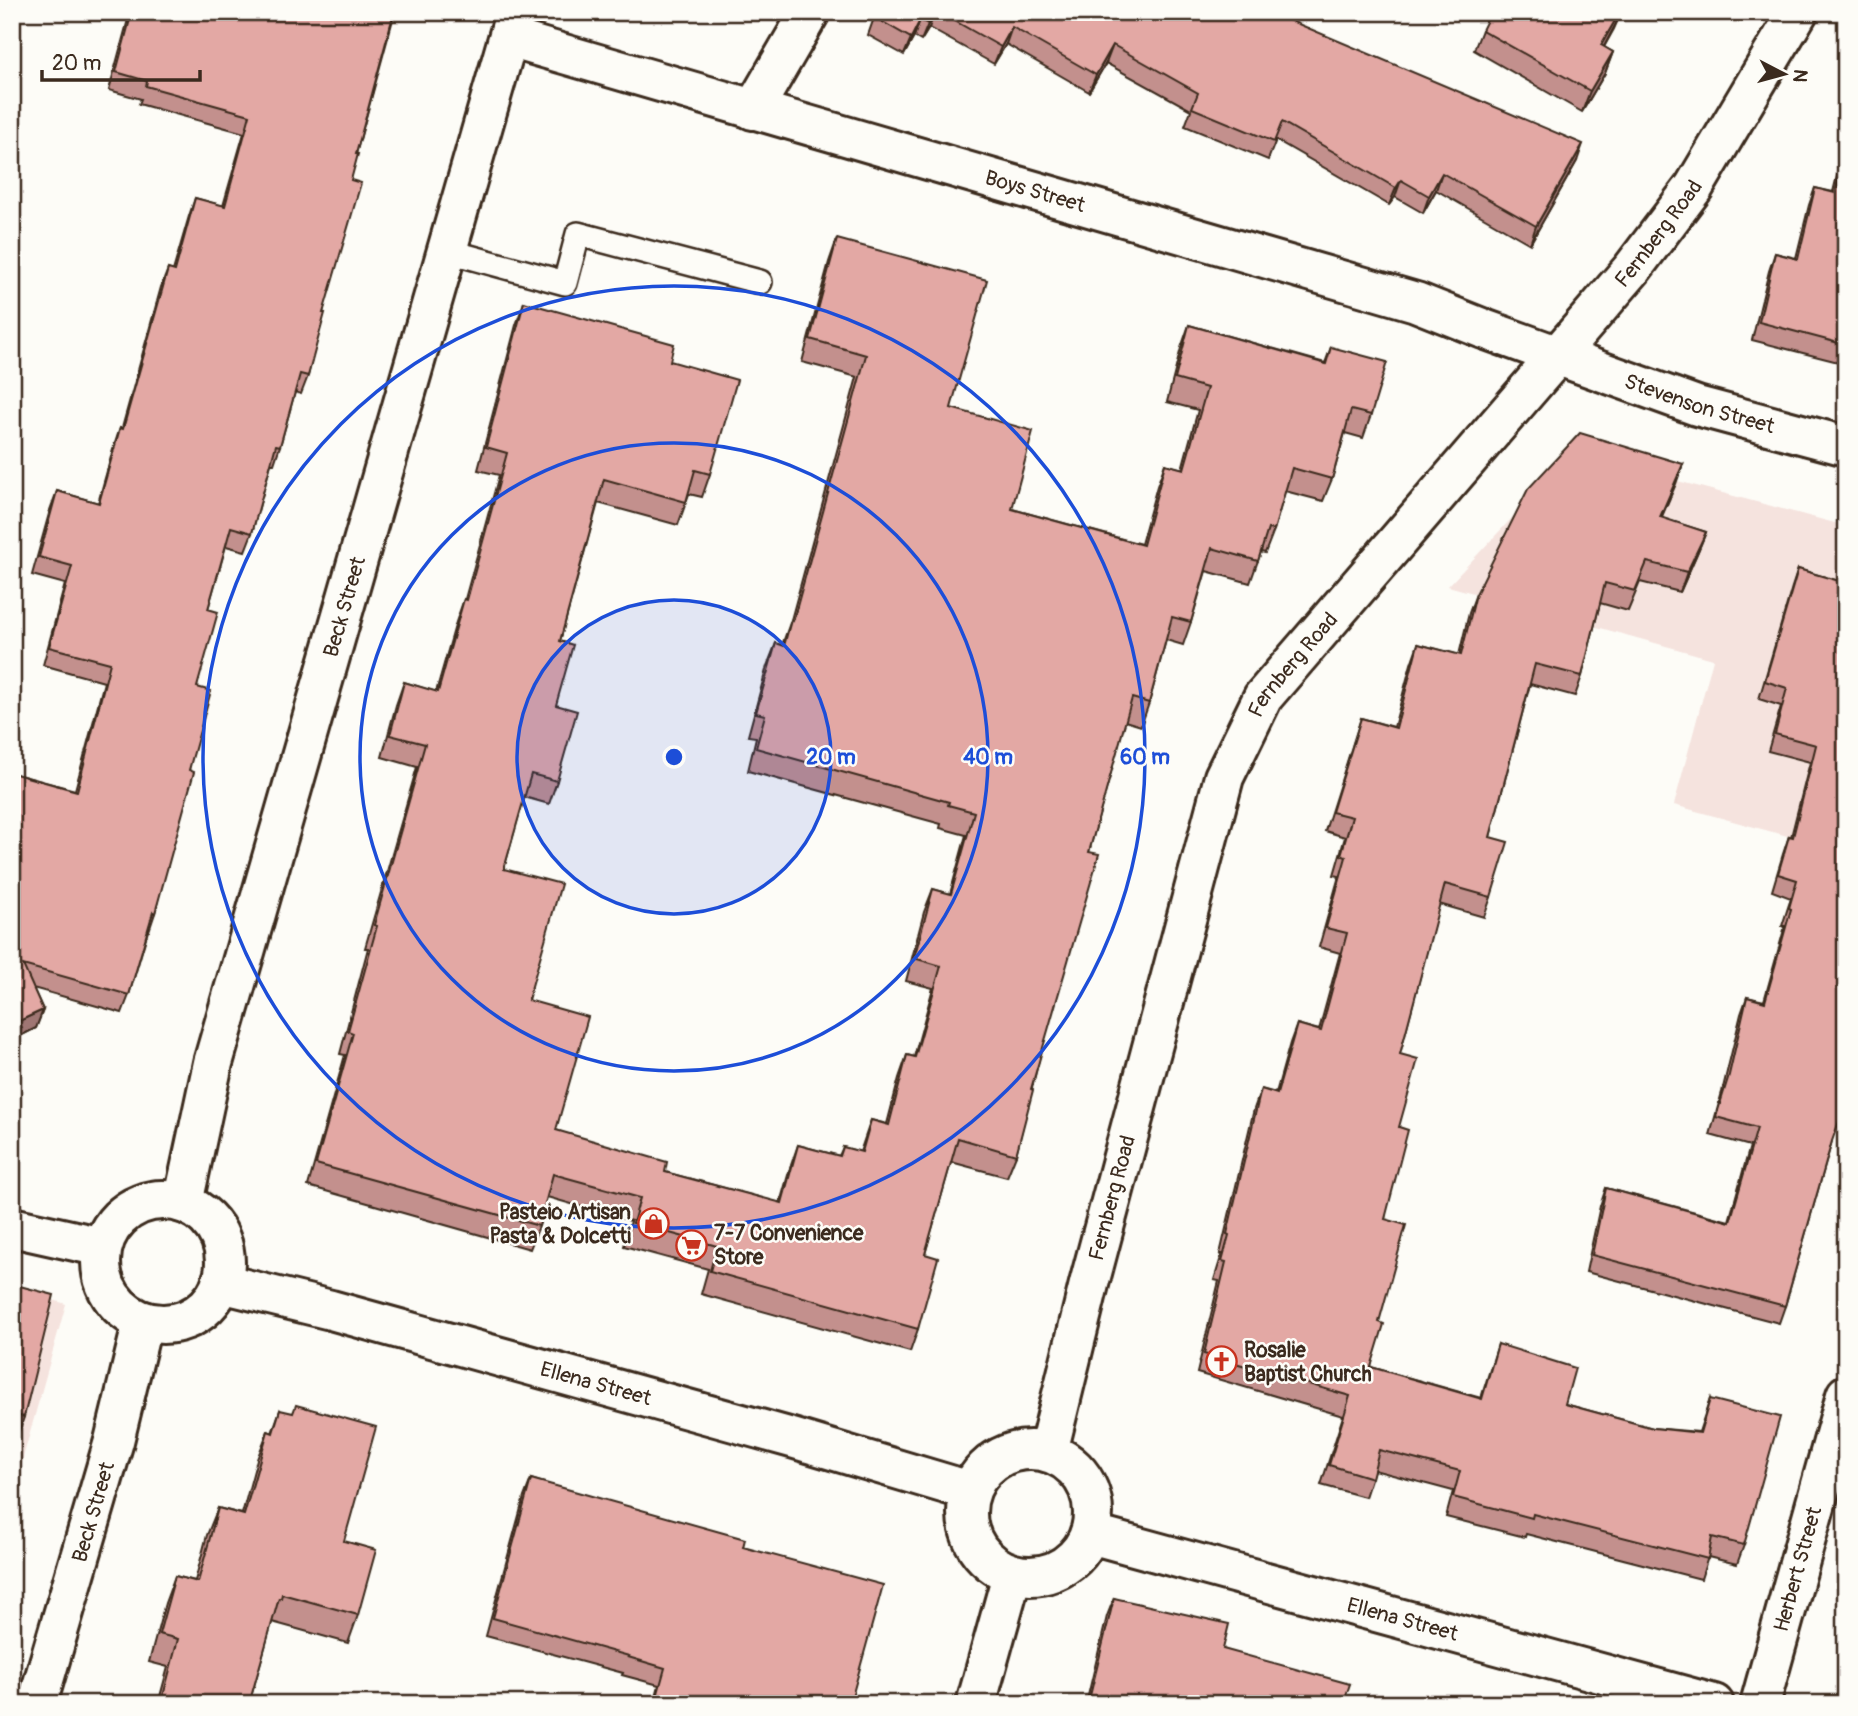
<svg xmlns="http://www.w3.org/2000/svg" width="1858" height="1716" font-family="Pangolin,sans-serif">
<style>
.built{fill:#f5e3de}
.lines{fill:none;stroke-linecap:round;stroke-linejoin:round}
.lane-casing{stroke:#3b2a1e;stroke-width:28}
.street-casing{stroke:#3b2a1e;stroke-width:44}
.secondary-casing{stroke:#3b2a1e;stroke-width:44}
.lane{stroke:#fdfcf7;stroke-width:23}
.street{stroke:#fdfcf7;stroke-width:38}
.secondary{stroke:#fdfcf7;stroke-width:38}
.wall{fill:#c3908d;stroke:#3b2a1e;stroke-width:2}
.shaded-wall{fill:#9f7673;stroke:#3b2a1e;stroke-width:2}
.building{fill:#e3a8a4;stroke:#3b2a1e;stroke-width:2}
.ring{fill:none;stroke:#1d4ed8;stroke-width:3.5}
.labels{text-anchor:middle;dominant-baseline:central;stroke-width:5;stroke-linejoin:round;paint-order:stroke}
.street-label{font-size:21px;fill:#3b2a1e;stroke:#fdfcf7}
.poi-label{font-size:21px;font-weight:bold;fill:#3b2a1e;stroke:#fdfcf7;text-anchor:start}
.centre{fill:#1d4ed8;stroke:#fdfcf7;stroke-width:3.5}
.ring-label{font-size:21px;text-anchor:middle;font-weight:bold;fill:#1d4ed8;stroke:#fdfcf7;stroke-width:5;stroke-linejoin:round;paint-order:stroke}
</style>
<rect width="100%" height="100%" fill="#fdfcf7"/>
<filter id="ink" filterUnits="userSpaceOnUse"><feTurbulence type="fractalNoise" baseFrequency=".0143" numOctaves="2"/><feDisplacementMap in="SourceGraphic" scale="14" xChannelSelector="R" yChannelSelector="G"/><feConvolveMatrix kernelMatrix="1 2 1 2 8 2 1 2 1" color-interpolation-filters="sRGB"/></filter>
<g filter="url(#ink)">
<g class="built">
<polygon points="1573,453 1846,526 1846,852 1674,805 1713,659 1448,586"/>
<polygon points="12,1287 66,1304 12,1497"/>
</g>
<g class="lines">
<defs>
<polyline id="lane" points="448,251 565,283 578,234 760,282"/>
<g id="street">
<path id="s1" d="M509 38 1416 302 1484 329 1697 406 1846 446"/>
<polyline points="753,110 810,12"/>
<path id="s2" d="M183 1203 213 1063 515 14"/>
<path id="s3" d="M37 1704 114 1441 143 1321"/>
<path id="s4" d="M1760 1704 1846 1395"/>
</g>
<g id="secondary">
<circle cx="163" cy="1262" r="62"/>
<polyline points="12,1227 102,1247"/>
<path id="s5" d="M221 1283 331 1310 792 1438 970 1491"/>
<circle cx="1030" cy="1513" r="63"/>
<path id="s6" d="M1048 1452 1089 1284 1224 777 1263 697 1632 269 1694 187 1798 12"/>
<path id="s7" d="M1090 1534 1714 1704"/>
<polyline points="976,1704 1012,1575"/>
</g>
</defs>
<use href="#lane" class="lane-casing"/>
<use href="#street" class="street-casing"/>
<use href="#secondary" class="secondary-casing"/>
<use href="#lane" class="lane"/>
<use href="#street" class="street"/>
<use href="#secondary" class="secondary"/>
</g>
<g class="wall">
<polygon points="130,12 395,12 356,154 323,313 308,376 301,394 295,392 280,446 274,464 271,464 252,533 245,551 226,546 208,609 197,687 189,770 155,913 149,931 148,931 129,995 122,1013 33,988 43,1010 36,1028 20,1036 16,1046 12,1048 12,773 75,790 104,682 43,665 65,584 32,575 50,510 57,491 98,503 114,446 120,428 122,428 161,287 168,269 173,271 189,216 195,198 223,206 244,133 139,104 141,99 109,90"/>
<polygon points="870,12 1245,12 1255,18 1577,161 1530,244 1436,190 1423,213 1395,197 1389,205 1276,140 1268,160 1185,126 1191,110 1106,63 1089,92 1006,44 994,64 929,28 921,41 914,37 904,55 868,35 875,15"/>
<polygon points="1617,22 1614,29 1604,47 1613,52 1605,73 1582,112 1474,50 1482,30"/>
<polygon points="1846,140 1846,364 1752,340 1769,271 1775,253 1796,258 1809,205 1815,188 1833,192"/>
<polygon points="837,239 951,408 1012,509 1141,544 1157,486 1165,464 1182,469 1198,410 1167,402 1181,348 1189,325 1325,363 1331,347 1371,415 1363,438 1345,433 1332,479 1323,501 1285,491 1274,530 1265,553 1261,552 1250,583 1206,571 1191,622 1183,645 1166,640 1149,703 1141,726 1125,721 1089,852 1016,1155 1007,1177 951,1162 925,1254 918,1329 910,1352 701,1294 708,1269 624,1246 631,1221 547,1197 539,1226 530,1249 308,1186 345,1055 340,1054 368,948 365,948 417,767 382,757 396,705 404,682 436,692 456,622 464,599 465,599 499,475 478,470 516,325 524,302 670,361 710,474 702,497 689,494 678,525 598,503 560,641 556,705 557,781 549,804 524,797 504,869 528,1000 556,1130 665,1172 780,1203 790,1168 798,1145 839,1156 843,1147 860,1152 871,1120 887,1124 899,1078 907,1055 914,1057 933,988 906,981 924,912 933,889 950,894 966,835 940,828 941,824 748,771 756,737 748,736 767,666 776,643 782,645 791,620 857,377 802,362 829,262"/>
<polygon points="1683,464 1661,518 1706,532 1698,551 1680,592 1640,582 1628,611 1600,603 1582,676 1575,696 1530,684 1490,837 1491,897 1484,917 1439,904 1400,1054 1399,1127 1385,1219 1379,1322 1371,1367 1481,1398 1498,1344 1565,1404 1653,1428 1699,1432 1710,1399 1744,1545 1737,1564 1708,1557 1701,1579 1526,1534 1525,1537 1446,1517 1453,1491 1374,1470 1365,1497 1321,1485 1343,1416 1197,1373 1219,1281 1214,1280 1222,1254 1220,1254 1254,1109 1261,1089 1276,1093 1290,1043 1297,1024 1319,1030 1340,953 1319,947 1339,876 1334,875 1345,837 1325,831 1361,718 1394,727 1411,664 1418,644 1459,655 1469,613 1476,594"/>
<polygon points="1798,569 1846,583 1832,1141 1785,1306 1779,1323 1586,1272 1600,1206 1606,1188 1729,1221 1750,1146 1710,1135 1722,1092 1741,1014 1747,997 1764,1001 1785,926 1782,926 1791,898 1772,891 1783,854 1789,836 1791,837 1810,762 1768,751 1781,706 1759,699 1792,587"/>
<polygon points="12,1284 24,1417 17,1437 12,1435"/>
<polygon points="280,1410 344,1541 358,1615 348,1643 272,1622 249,1704 158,1704 168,1667 149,1662 165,1603 175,1576 195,1581 207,1535 218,1508 242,1514 257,1459 268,1431 272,1433"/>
<polygon points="531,1479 743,1547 850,1704 654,1704 659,1685 622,1675 623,1673 486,1636 524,1497"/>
<polygon points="1114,1598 1223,1649 1343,1704 1086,1704 1107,1616"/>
</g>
<g class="shaded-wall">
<polygon points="935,12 929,28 921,41 928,24"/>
<polygon points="1619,12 1622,12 1594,66 1601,45"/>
<polygon points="920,20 914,37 904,55 911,38"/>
<polygon points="1012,27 1006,44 994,64 1001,47"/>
<polygon points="1113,45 1106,63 1089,92 1096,75"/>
<polygon points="1613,52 1605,73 1582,112 1590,91"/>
<polygon points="1583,144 1577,161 1530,244 1536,226"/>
<polygon points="1442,173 1436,190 1423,213 1429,196"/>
<polygon points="1401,180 1395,197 1389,205 1396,188"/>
<polygon points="1683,464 1676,484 1653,537 1660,517"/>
<polygon points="1706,532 1698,551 1680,592 1687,572"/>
<polygon points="43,1010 36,1028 20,1036 16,1046 12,1048 12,1033 19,1021"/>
</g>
<g class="building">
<polygon points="132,12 394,12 356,154 358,154 351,180 361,183 323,313 325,313 308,376 300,374 280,446 276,445 252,533 231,527 208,609 218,612 197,687 211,691 189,770 194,772 155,913 153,912 129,995 23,965 43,1010 19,1021 22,1028 12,1033 12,893 14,887 12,887 12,773 77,791 110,663 49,647 72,566 39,557 57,491 99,503 120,428 123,429 168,269 175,271 195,198 225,206 250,115 146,86 147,81 116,72"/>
<polygon points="877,12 934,12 928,24 920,20 911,38 874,17"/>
<polygon points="939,12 1245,12 1255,18 1257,12 1270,12 1583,144 1536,226 1442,173 1429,196 1401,180 1396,188 1282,122 1274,142 1192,108 1198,93 1113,45 1096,75 1012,27 1001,47"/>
<polygon points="1491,12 1620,12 1601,45 1613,52 1590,91 1482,30"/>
<polygon points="1846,148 1846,345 1759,322 1775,253 1798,259 1815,188 1835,193"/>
<polygon points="837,239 987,280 951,408 1033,431 1012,509 1143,545 1165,464 1184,469 1207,388 1175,379 1189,325 1326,364 1331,347 1387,362 1371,415 1351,410 1332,479 1292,468 1274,530 1268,529 1258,561 1212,548 1191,622 1172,617 1149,703 1132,698 1089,852 1099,854 1031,1089 1033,1090 1016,1155 958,1138 925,1254 938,1258 918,1329 710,1271 717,1246 633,1223 640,1198 553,1174 539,1226 316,1164 353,1033 348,1031 377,926 374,925 425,744 390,735 404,682 438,692 464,599 467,600 507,453 486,447 524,302 674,344 670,361 737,380 710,474 695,470 686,502 604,479 560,641 573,645 556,705 577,711 557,781 531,774 504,869 561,884 528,1000 588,1017 556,1130 667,1162 665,1172 782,1203 798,1145 840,1156 843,1147 862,1152 871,1120 889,1125 907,1055 915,1057 941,966 914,958 933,889 951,894 974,812 948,805 949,802 756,748 765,715 756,713 776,643 784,646 791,620 793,621 866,355 810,339"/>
<polygon points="1580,433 1683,464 1660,517 1706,532 1687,572 1647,562 1635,591 1605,583 1582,676 1535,664 1490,837 1508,842 1491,897 1445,884 1400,1054 1418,1059 1399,1127 1408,1130 1385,1219 1406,1225 1379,1322 1384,1324 1371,1367 1482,1399 1498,1344 1575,1368 1565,1404 1653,1428 1700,1433 1710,1399 1780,1417 1744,1545 1712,1537 1708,1559 1533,1514 1532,1518 1453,1497 1460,1471 1379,1450 1372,1478 1329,1465 1350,1396 1204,1354 1226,1262 1222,1261 1229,1235 1227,1234 1261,1089 1277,1094 1297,1024 1321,1031 1347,933 1326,928 1346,857 1341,855 1352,817 1332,812 1361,718 1396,728 1418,644 1461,655 1476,594 1528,489"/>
<polygon points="1798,569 1846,583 1846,1102 1832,1141 1785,1306 1592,1255 1606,1188 1730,1222 1757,1128 1716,1117 1729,1075 1747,997 1765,1002 1791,909 1789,908 1797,880 1778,874 1789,836 1793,837 1816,745 1775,734 1787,688 1765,681"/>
<polygon points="12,1284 54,1295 24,1417 12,1414"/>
<polygon points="296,1405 376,1427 344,1541 376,1550 358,1615 282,1594 281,1598 279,1598 249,1704 161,1704 178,1639 159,1634 175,1576 198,1582 218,1508 244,1515 268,1431 273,1433 280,1410 293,1413"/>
<polygon points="531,1479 745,1539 743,1547 883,1585 850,1704 655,1704 665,1668 628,1657 629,1656 493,1618"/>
<polygon points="1114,1598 1229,1624 1223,1649 1350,1684 1343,1704 1088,1704"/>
</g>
</g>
<circle cx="674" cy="757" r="157" fill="#1d4ed8" fill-opacity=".12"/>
<g class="ring">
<circle cx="674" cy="757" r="157"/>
<circle cx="674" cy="757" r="314"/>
<circle cx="674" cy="757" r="471"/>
</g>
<defs>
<symbol id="shop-ring" viewBox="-11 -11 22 22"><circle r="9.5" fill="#fdfcf7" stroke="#c8321e" stroke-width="1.5"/><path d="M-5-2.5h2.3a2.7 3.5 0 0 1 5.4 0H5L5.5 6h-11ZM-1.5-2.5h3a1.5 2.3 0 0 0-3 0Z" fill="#c8321e"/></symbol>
<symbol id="supermarket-ring" viewBox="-11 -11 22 22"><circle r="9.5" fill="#fdfcf7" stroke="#c8321e" stroke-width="1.5"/><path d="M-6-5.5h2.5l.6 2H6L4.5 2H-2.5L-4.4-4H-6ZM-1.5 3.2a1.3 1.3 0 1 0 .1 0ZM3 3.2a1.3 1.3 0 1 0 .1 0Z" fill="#c8321e"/></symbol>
<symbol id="church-ring" viewBox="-11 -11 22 22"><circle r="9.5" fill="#fdfcf7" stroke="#c8321e" stroke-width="1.5"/><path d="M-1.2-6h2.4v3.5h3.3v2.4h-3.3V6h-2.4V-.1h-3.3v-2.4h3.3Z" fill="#c8321e"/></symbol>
</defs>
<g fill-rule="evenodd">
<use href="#shop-ring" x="636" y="1206" width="35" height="35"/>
<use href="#supermarket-ring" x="674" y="1228" width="35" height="35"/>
<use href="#church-ring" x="1204" y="1344" width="35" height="35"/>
</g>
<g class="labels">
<g class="street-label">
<text stroke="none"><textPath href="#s1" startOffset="548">Boys Street</textPath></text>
<text stroke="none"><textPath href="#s6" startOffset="1396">Fernberg Road</textPath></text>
<text stroke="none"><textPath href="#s1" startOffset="1246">Stevenson Street</textPath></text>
<text stroke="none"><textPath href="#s2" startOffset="618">Beck Street</textPath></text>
<text stroke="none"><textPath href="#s6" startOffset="830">Fernberg Road</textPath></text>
<text stroke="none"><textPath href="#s6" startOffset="262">Fernberg Road</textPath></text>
<text stroke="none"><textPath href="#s5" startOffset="388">Ellena Street</textPath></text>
<text stroke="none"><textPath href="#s3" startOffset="200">Beck Street</textPath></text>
<text stroke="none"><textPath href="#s4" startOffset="140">Herbert Street</textPath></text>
<text stroke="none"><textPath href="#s7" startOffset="324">Ellena Street</textPath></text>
</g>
<g class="poi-label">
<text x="631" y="1212" text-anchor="end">Pasteio Artisan<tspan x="631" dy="24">Pasta &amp; Dolcetti</tspan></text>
<text x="714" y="1233">7-7 Convenience<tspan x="714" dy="24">Store</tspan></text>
<text x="1244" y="1350">Rosalie<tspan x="1244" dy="24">Baptist Church</tspan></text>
</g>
</g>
<circle cx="674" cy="757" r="10" class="centre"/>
<g class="ring-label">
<text x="831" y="764">20 m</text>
<text x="988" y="764">40 m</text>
<text x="1145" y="764">60 m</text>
</g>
<rect width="1858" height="1716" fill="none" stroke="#fdfcf7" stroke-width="42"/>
<rect x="21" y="21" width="1816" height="1674" fill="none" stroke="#3b2a1e" stroke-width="2.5" filter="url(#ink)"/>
<g transform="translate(1784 74) rotate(96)" stroke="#fdfcf7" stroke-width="5" paint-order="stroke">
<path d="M0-5L12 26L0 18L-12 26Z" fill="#3b2a1e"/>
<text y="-10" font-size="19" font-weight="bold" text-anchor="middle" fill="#3b2a1e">N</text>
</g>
<path d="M42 70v10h158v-10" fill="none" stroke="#3b2a1e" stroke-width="3.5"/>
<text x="52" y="70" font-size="21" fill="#3b2a1e" stroke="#fdfcf7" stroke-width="5" paint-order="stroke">20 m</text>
</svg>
